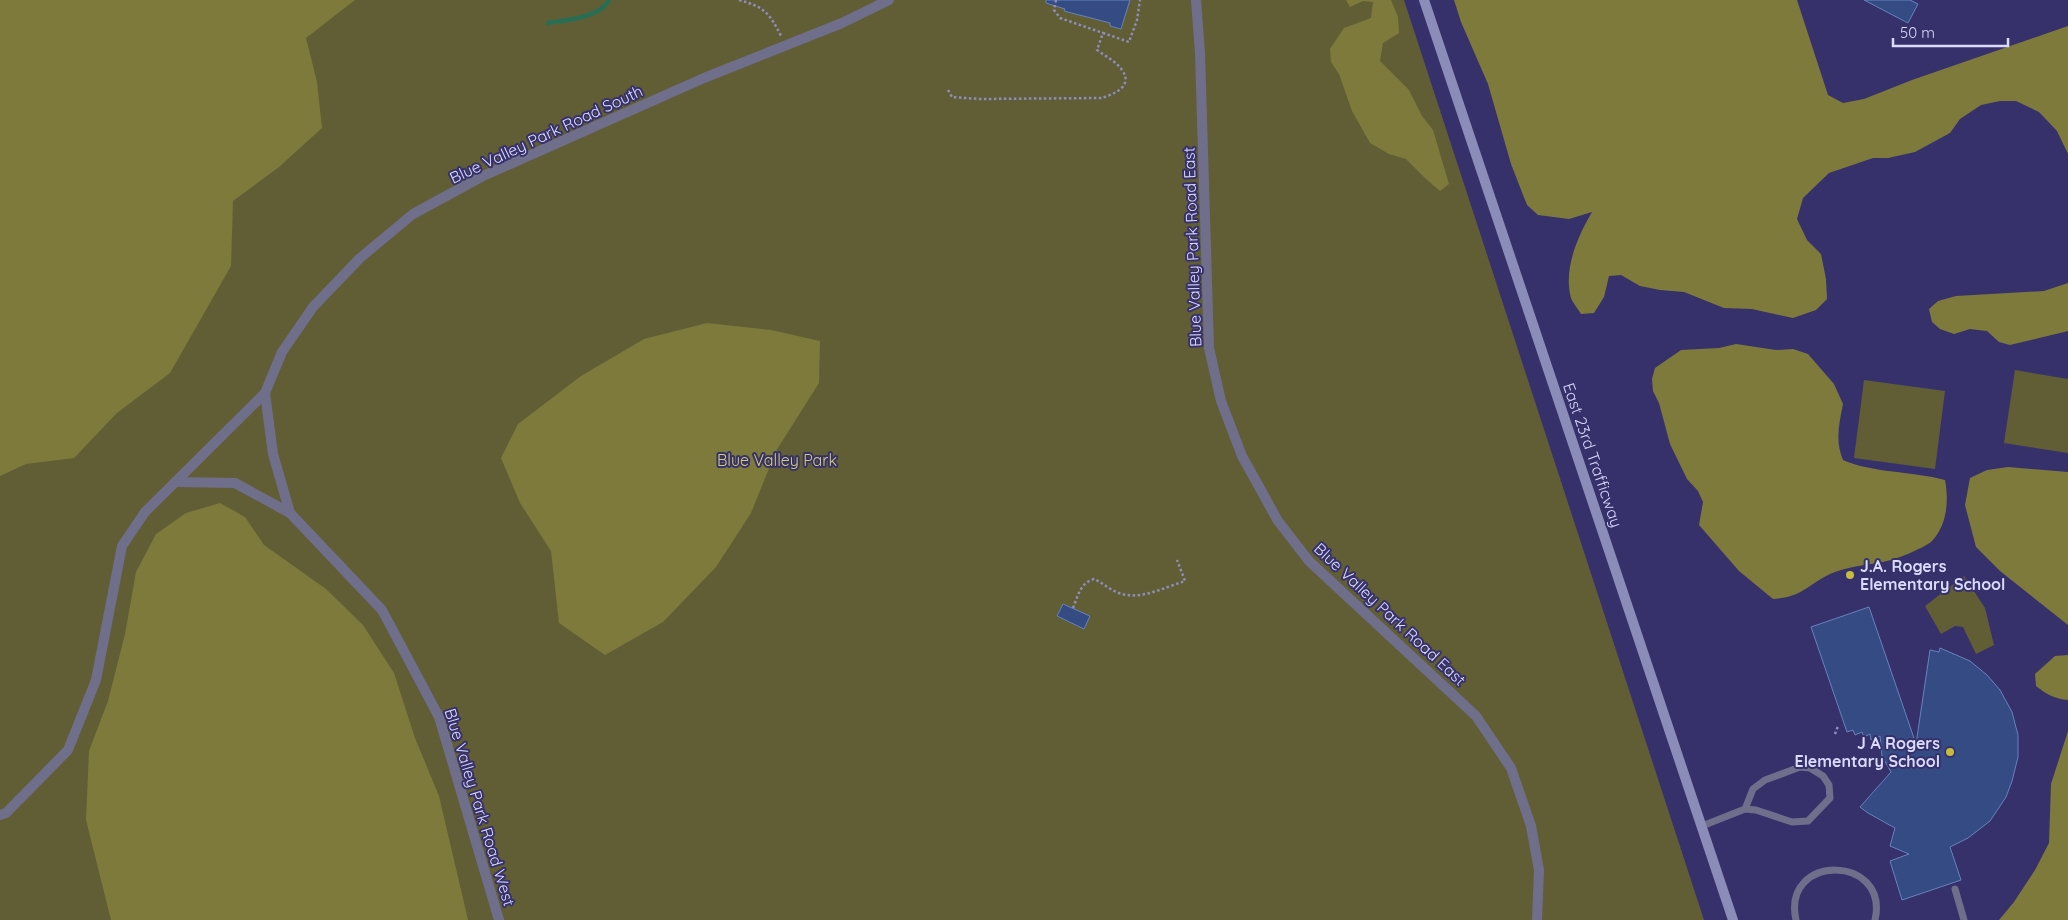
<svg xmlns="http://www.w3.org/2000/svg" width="2068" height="920" font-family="Quicksand,sans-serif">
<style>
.green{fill:#615e36}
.forest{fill:#7e7a3c}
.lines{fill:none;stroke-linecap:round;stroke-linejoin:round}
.stream{stroke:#276f54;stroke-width:4.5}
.building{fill:#344c83;stroke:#6782bd}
.path{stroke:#8f8dba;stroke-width:2.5;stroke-dasharray:2.5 2.5;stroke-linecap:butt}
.service{stroke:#6f6f8b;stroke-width:7}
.minor{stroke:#6f6f8b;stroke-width:10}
.secondary{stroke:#8c8cb8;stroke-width:10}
.poi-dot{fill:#c5bc3d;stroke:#37316b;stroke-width:2}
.labels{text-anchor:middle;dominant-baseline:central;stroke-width:4;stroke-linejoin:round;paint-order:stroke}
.street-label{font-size:16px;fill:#dbdbfe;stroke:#37316b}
.park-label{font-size:16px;fill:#d4ce73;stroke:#37316b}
.poi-label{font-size:16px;font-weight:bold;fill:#dbdbfe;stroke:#37316b;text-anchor:start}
</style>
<rect width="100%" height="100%" fill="#37316b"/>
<g class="green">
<polygon points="0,0 1404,0 1704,920 0,920"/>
<polygon points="2015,370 2068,379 2068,453 2004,443"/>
<polygon points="1864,380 1945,391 1935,469 1854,458"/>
<polygon points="1964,576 1985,608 1994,645 1976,654 1963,627 1955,626 1941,634 1925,606"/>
</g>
<g class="forest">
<polygon points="0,0 355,0 306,38 317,82 322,128 279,167 233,201 231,266 170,373 117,413 74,458 26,464 0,476"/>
<polygon points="1346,0 1391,0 1398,17 1399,33 1383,43 1380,61 1409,90 1422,116 1433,130 1449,184 1440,191 1426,179 1406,159 1389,154 1370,143 1352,111 1339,74 1331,62 1330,49 1344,28 1371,18 1373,2 1363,1 1350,7"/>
<path d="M1454 0H1797L1828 95 1843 103 1864 99 1912 80 2068 26V154L2057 131 2039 112 2016 101H2000L1981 105 1960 119 1950 133 1915 152 1888 158H1873L1829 173 1803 198 1797 219 1807 240 1821 254 1826 279 1827 299 1816 310 1793 318 1752 309 1724 308 1684 292 1660 290 1640 286 1621 275 1609 276 1604 297 1594 313 1581 314C1578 309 1573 303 1571 298 1563 269 1578 236 1592 212L1569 219 1538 215 1527 205 1511 164 1488 84 1461 22Z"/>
<polygon points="2068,283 2068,331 2010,345 1999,342 1987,331 1970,329 1954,334 1940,329 1932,322 1929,309 1938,301 1956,296 2044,291"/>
<polygon points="707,323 771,330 820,341 819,383 776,451 751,513 716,567 663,622 605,655 559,623 551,551 520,503 501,458 518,424 581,376 644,339"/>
<path d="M1736 344 1776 350 1793 349 1808 354 1834 384 1843 404C1839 424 1835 441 1843 460 1872 473 1912 471 1945 480 1949 501 1947 525 1932 541 1926 547 1899 558 1891 560 1872 565 1853 565 1835 572 1809 582 1805 597 1773 599L1739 571 1699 525 1703 502 1698 491 1687 479 1670 444 1659 403 1653 391 1652 379 1655 368 1681 350 1719 348Z"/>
<polygon points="2008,467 2068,472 2068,625 2000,571 1976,547 1965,505 1970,478 1987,470"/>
<polygon points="220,503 245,517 264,545 326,589 363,625 394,673 415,738 439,796 468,920 111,920 86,820 89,751 108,701 125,634 136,572 156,534 186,513"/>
<path d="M2068 655V700C2055 699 2046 694 2036 686L2035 674 2055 656Z"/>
<polygon points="2068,731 2068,920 1999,920 2014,902 2035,870 2049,843 2051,784"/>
</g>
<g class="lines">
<path class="stream" d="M548 23C565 20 600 18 609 0"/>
</g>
<g class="building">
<polygon points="1046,0 1130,0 1121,29 1110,26 1110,23 1064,11 1065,9 1046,3"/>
<polygon points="1864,0 1910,0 1918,4 1908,23"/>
<polygon points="1063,604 1090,616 1084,629 1057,616"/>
<polygon points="1869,607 1916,744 1930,650 1939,652 1940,648 1970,661 1987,675 2000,690 2012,712 2018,735 2018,757 2012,781 2006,797 1990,821 1968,838 1950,847 1961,880 1902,900 1890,861 1909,854 1890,846 1895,828 1868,813 1860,807 1891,772 1882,756 1880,736 1871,740 1870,734 1864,737 1862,732 1855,735 1853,730 1847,732 1811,627"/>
</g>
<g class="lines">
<g class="path">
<path d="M739 0C764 7 769 12 781 36"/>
<polyline points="1056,0 1054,10 1060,18 1103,33"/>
<path d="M948 90 952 97 979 99 1101 98C1113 95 1134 86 1122 70 1117 62 1105 56 1097 50L1103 33 1129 42 1137 20 1140 0"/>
<path d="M1073 608C1078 596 1080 583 1094 579 1103 583 1110 590 1119 593 1140 601 1165 587 1185 581L1177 560"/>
<polyline points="1835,734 1838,726"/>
</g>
<g class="service">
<polyline points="1702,826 1745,809 1756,810 1792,822 1808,821 1830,798 1829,785 1823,776 1810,768 1800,767 1765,780 1753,789 1745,809"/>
<polyline points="1955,889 1964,920"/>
<path d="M1796 920C1781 853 1890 854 1875 920"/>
</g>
<g class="minor">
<polyline points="1196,0 1200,53 1209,348 1221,401 1242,456 1278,521 1309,561 1476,716 1511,768 1531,826 1539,870 1537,920"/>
<polyline points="265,393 273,454 290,513 382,610 439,717 499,920"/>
<polyline points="175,482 235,483 290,513"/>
<polyline points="0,815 6,813 68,750 96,680 122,546 145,512 265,393 282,352 313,307 360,258 413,214 483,176 704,78 842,23 889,0"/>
</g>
<polyline class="secondary" points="1424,0 1733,920"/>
</g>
<g class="poi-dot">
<circle cx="1850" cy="575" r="5"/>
<circle cx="1950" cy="752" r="5"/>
</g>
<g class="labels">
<g class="street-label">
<text transform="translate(546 134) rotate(-25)">Blue Valley Park Road South</text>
<text transform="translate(1192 247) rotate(-92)">Blue Valley Park Road East</text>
<text transform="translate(1593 455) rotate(71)">East 23rd Trafficway</text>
<text transform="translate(1390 614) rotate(43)">Blue Valley Park Road East</text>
<text transform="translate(480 807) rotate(73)">Blue Valley Park Road West</text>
</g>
<g class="park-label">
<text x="777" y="460">Blue Valley Park</text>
</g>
<g class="poi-label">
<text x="1860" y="566">J.A. Rogers<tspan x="1860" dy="18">Elementary School</tspan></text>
<text x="1940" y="743" text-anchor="end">J A Rogers<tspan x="1940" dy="18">Elementary School</tspan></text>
</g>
</g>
<path d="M1893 38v8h115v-8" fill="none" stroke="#dbdbfe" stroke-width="2.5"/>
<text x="1900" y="38" font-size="15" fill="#dbdbfe" stroke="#37316b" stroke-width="4" paint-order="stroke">50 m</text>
</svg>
